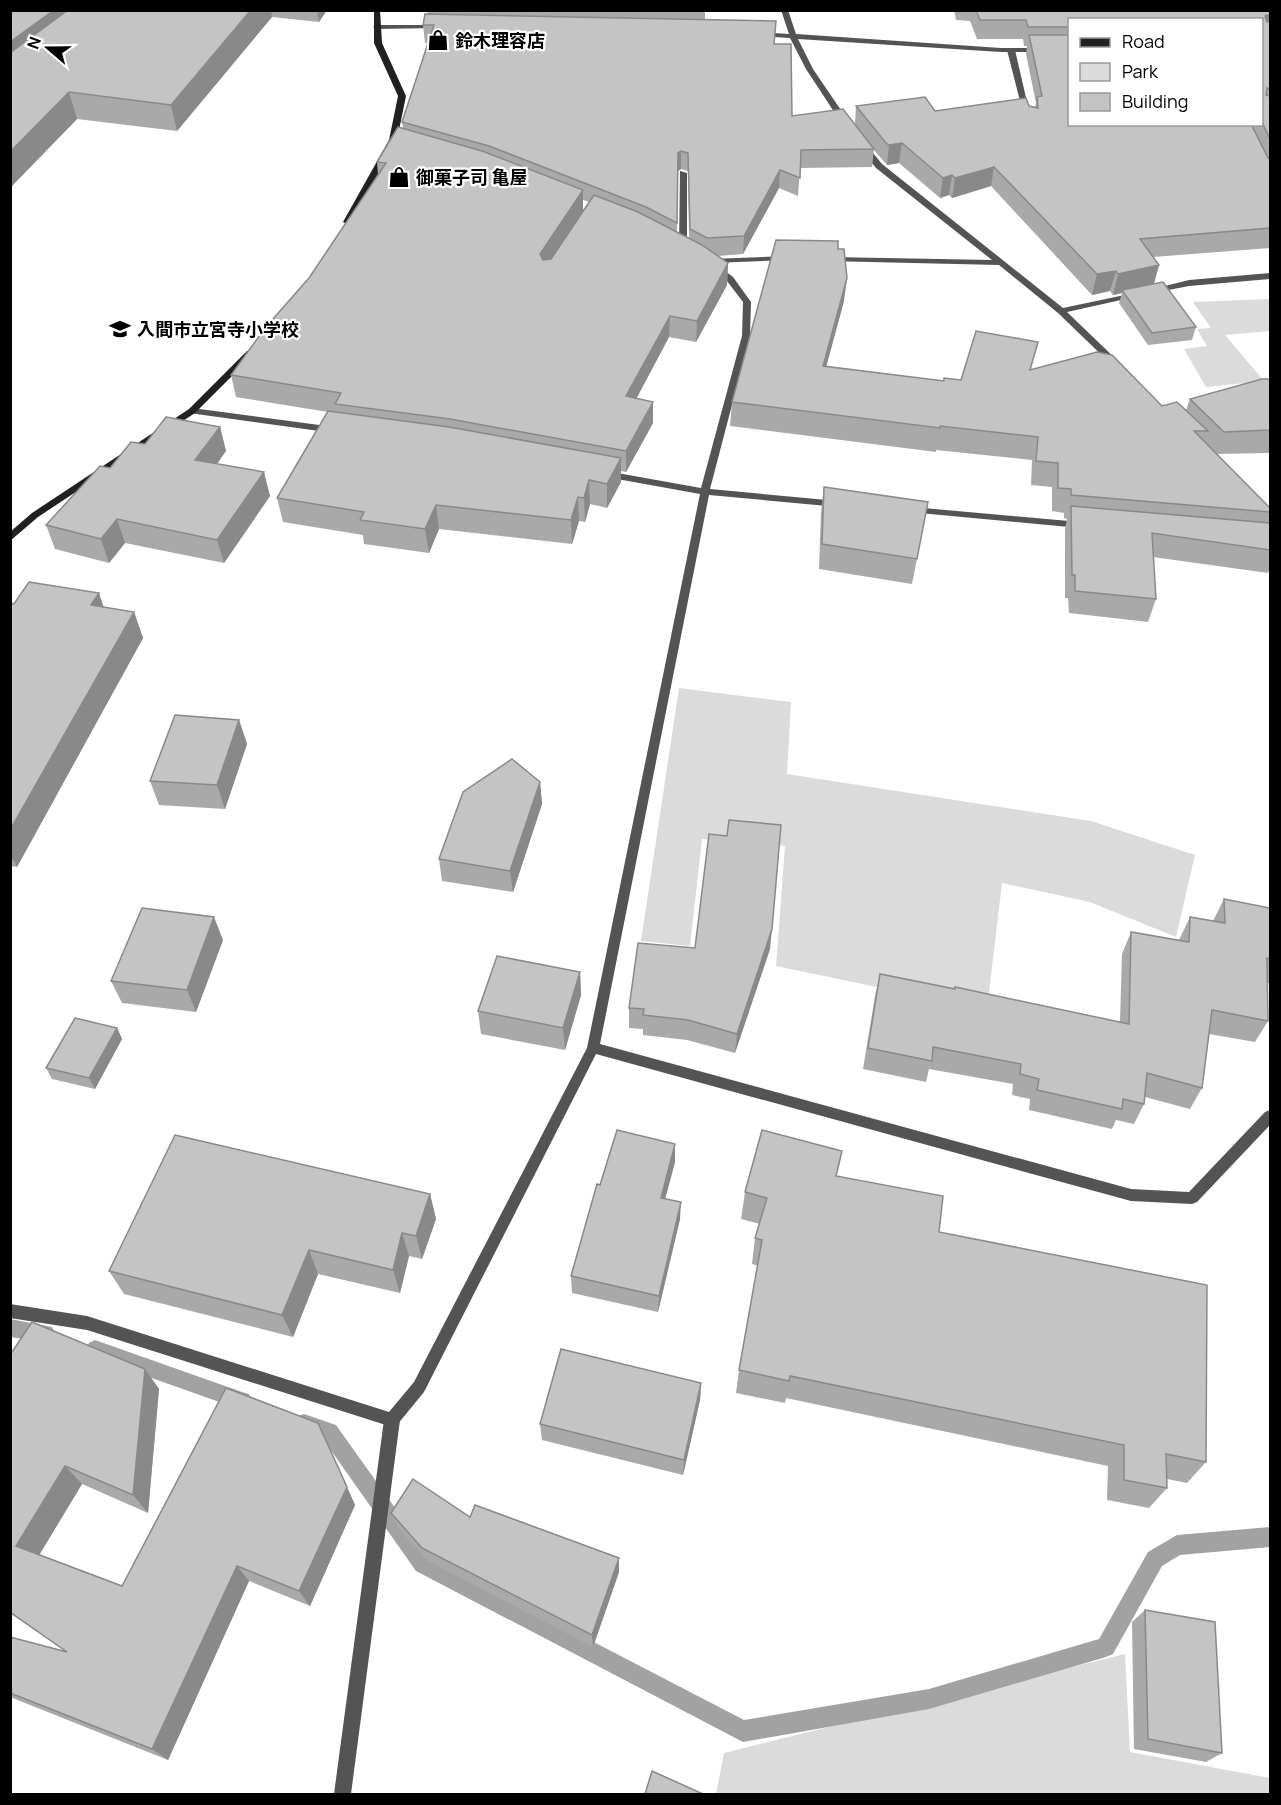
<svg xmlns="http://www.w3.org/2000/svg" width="1281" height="1805" font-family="Manrope,'Noto Sans JP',sans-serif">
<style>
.green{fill:#dbdbdb}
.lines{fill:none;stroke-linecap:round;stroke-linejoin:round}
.stream{fill:#a2a2a2;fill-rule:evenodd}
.lane{fill:#545454;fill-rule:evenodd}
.street{fill:#545454;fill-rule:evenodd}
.secondary{fill:#212121;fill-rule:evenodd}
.wall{fill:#a9a9a9;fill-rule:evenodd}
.shaded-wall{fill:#898989}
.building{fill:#c4c4c4;stroke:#898989;stroke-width:1.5}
.labels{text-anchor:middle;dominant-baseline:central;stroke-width:4.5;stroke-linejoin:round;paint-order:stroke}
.far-poi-label{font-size:18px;font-weight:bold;fill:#000;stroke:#fff;text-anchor:start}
</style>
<rect width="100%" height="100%" fill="#fff"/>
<g class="green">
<polygon points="1270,299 1270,331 1225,335 1264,381 1206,387 1184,349 1207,346 1197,329 1211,328 1193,302"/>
<polygon points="679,688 791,702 787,774 1091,821 1195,855 1176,937 1090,902 1002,883 987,1010 776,966 785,846 702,839 690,946 641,941"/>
<polygon points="1125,1654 1130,1752 1270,1778 1270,1794 716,1794 724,1753"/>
</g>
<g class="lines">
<g class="stream">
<polygon points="10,1319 52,1327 55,1333 52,1339 46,1342 10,1337"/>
<polygon points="95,1340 242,1392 249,1394 251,1401 249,1408 242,1410 95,1358 89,1355 86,1349 89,1343"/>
<polygon points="304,1414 336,1425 430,1557 744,1720 929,1689 1099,1639 1148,1552 1177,1535 1270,1527 1270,1547 1180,1555 1162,1566 1113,1654 1106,1657 929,1709 743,1742 416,1571 323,1439 297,1430 295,1423 297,1416"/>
</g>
<g class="lane">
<polygon points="1011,48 1015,50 1030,115 1023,113 1007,50"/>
<polygon points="680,171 687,173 687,249 683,251 679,249"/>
<polygon points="392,1413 397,1415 400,1420 351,1794 334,1794 384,1420 387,1415"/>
</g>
<g class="street">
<polygon points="781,10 788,10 796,34 1001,48 1070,48 1070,52 1001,52 798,39 813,69 849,122 845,124 842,124 806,69 790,38 758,36 755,34 758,32 789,34"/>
<polygon points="438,25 441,27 440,28 376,29 373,27 376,25"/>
<polygon points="859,143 865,143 882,164 1063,308 1139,292 1139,296 1067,312 1120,363 1120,367 1114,367 1058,313 999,265 827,261 826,259 830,257 992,260 876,168 859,147"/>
<polygon points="786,256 789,256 789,260 711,263 707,261 711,259"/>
<polygon points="711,265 717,265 733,277 751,302 750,336 710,489 838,501 843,504 838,507 709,495 600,1044 1131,1189 1189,1192 1265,1112 1270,1110 1270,1125 1197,1202 1192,1204 1131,1201 596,1054 424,1392 397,1425 392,1427 87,1330 10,1318 10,1304 87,1316 389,1412 414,1382 587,1048 700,494 606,477 601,474 606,471 701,488 742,336 743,302 727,281 711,269"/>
<polygon points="1270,273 1270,279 1189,286 1153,293 1149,290 1189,280"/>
<polygon points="192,408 334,427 339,430 334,433 189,413 187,411"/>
<polygon points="912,507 1080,522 1085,525 1080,528 909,512 907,510"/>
</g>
<g class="secondary">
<polygon points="374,10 380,10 382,43 406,96 397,140 351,222 347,224 343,222 389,140 398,96 374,43"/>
<polygon points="250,350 254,353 253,355 195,413 38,517 10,541 10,532 32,513 189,409 247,351"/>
</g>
</g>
<g class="wall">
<polygon points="10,10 327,10 319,22 272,17 177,131 77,119 10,188"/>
<path d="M427 10H705V20L774 44 792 116 855 124 856 106 935 111 1029 106 1035 107 1036 103 1026 54 1027 46H1024L1023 39H977L970 21 956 20 954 10H1270V248L1153 257 1159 265 1154 284 1196 327 1192 340 1148 345 1119 303 1122 293 1113 295 1110 291 1092 295 991 186 952 198 949 195 940 198 899 163 887 165 874 150 872 167 800 168 798 196 779 188 743 254 718 256 728 263 727 285 696 342 669 337 636 399 653 423 626 472 621 471V482L607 508 590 504 585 522 579 521 572 544 439 529 429 553 364 544 363 535 283 522 277 498 328 412 236 397 231 375 309 278 378 175 377 162 403 128 402 122 428 43H425L423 25 428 14ZM1070 20H1262V124H1070ZM681 169 688 171 689 238 677 232 678 171ZM583 200 589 202 583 210Z"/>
<polygon points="838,249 844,301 826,366 944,381 961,380 1032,369 1162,406 1186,410 1190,399 1270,379 1270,453 1216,454 1270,508 1270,567 1268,573 1153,557 1156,599 1148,622 1069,613 1068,598 1065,598 1065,529 1067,519 1064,518 1064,513 1052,511 1052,487 1031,485 1032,460 936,450 936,452 730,426 732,402"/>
<polygon points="220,427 226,451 217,464 270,496 224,563 125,543 109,563 55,549 46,525 110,468 145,444"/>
<polygon points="824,487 928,502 912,584 819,569 821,512"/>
<polygon points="10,603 104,607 134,612 143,638 17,867 10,866"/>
<polygon points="239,720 247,744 225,809 159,805 150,781"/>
<polygon points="540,782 542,804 513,892 442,881 439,859"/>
<polygon points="1224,899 1270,908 1270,983 1267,983 1268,1021 1255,1042 1209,1034 1202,1088 1190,1109 1145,1097 1144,1104 1134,1124 1116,1120 1112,1129 1029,1110 1030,1099 1012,1095 1013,1084 929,1069 926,1082 863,1069 875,996 880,974 1120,1022 1122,954 1131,932 1179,940 1190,917 1213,921"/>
<polygon points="223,940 196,1012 122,1003 111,981"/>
<polygon points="695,948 770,949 735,1053 687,1040 643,1035 643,1029 629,1028 629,1008"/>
<polygon points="580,972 581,995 565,1050 481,1034 478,1011"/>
<polygon points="117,1028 122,1039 95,1089 52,1079 46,1068"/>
<polygon points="675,1144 675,1162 665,1198 680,1219 658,1312 572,1293 571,1276 600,1185"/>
<polygon points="837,1176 939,1232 1206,1462 1187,1483 1167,1479 1167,1488 1149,1508 1107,1500 1108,1466 786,1398 785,1403 736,1393 739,1370 758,1266 752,1264 755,1238 760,1224 741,1219 745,1192"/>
<polygon points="430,1194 436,1219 422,1259 409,1256 400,1293 318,1274 293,1337 124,1294 109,1271"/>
<polygon points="10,1355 145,1369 159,1389 148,1513 82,1484 39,1555 122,1586 318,1423 355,1505 310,1606 249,1581 168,1760 10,1697 10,1637 65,1651 10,1613"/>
<polygon points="701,1383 700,1400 683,1475 542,1440 540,1424"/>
<polygon points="391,1513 470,1517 619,1558 619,1572 593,1647 428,1561 398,1528"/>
<polygon points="1145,1610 1222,1753 1206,1762 1134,1749 1132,1622"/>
</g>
<g class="shaded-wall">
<polygon points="54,10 95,10 10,74 10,42"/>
<polygon points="251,10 271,10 272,17 177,131 171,105"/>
<polygon points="317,10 327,10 319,22"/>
<polygon points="1270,14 1270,30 1262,34 1265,16"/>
<polygon points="69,92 77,119 10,188 10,152"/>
<polygon points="902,143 899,163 887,165 889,145"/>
<polygon points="681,151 681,169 678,171 678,153"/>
<polygon points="994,167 991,186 952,198 955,178"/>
<polygon points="780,170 779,188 743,254 744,236"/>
<polygon points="952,175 949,195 940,198 943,178"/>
<polygon points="583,190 583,212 541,276 540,254"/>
<polygon points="728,263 727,285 696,342 697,321"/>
<polygon points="1159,265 1153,286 1122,290 1122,293 1113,295 1118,274"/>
<polygon points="1116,271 1110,291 1092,295 1097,274"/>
<polygon points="847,278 844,301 820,390 823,366"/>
<polygon points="670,316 669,337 626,418 626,396"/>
<polygon points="653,402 653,423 626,472 626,451"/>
<polygon points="220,427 226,451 202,484 195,460"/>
<polygon points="621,458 621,482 607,508 607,484"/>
<polygon points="264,472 270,496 224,563 217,540"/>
<polygon points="589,480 590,504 585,522 584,498"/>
<polygon points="578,497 579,521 572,544 571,520"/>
<polygon points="436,505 439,529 429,553 425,529"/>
<polygon points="117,519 125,543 109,563 101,539"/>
<polygon points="99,593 108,620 91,605"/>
<polygon points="134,612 143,638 17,867 10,854 10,830"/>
<polygon points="239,720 247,744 225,809 217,785"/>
<polygon points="540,782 542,804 513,892 510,871"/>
<polygon points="214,917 223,940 196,1012 187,990"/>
<polygon points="772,929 770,949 735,1053 737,1034"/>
<polygon points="580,972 581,995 565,1050 563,1028"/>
<polygon points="117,1028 122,1039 95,1089 89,1078"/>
<polygon points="675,1144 675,1162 661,1215 661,1198"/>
<polygon points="430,1194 436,1219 422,1259 416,1236"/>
<polygon points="681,1202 680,1219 658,1312 659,1296"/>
<polygon points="402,1233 409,1256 400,1293 393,1270"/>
<polygon points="309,1250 318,1274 293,1337 282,1315"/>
<polygon points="145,1369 159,1389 148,1513 133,1495"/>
<polygon points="701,1383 700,1400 683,1475 684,1460"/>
<polygon points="318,1423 355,1505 310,1606 299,1591"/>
<polygon points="65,1466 82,1484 35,1562 16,1546"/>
<polygon points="619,1558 619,1572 593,1647 592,1635"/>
<polygon points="237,1566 249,1581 168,1760 152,1749"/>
</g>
<g class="building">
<polygon points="10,10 54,10 10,42"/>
<polygon points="68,10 251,10 171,105 69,92 10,152 10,53"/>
<polygon points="976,10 1270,10 1270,14 1265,16 1267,22 1270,21 1270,89 1267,88 1266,95 1270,96 1270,139 1262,122 1262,20 1070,20 1070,27 1028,27 1026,20 980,20"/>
<polygon points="425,14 776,21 774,44 791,44 792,116 843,109 874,149 801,150 800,178 780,170 744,236 707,238 690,229 688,153 681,151 678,153 677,223 646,207 489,146 402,122 434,25 423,25"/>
<polygon points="1029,35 1070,35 1070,124 1251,124 1268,158 1270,159 1270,228 1140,239 1159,265 1118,274 1116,271 1097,274 994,167 955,178 952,175 943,178 902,143 889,145 886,143 856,106 925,97 935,111 1026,98 1029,106 1038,108 1037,97 1042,96"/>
<polygon points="398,127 482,151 583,190 540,254 543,260 551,259 594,195 638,212 702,245 728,263 697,321 670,316 626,396 653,402 626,451 450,419 335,404 341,393 231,375 265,328 309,278 386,163 377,162"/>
<polygon points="776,240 838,241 838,249 844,249 847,278 823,366 944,381 944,378 961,380 976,331 1038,342 1030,370 1097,352 1112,355 1162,406 1177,402 1208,431 1194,431 1270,508 1270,512 1071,495 1071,489 1058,488 1058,463 1036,461 1038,437 940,426 940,428 732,402"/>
<polygon points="1163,282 1196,327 1152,333 1122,290"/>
<polygon points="1262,379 1270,379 1270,430 1224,432 1190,399"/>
<polygon points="328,411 449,427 621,458 607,484 589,480 584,498 578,497 571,520 436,505 425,529 360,520 364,512 277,498"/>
<polygon points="166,417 220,427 195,460 264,472 217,540 117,519 101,539 46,525 100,466 110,468 131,442 145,444"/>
<polygon points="824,487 928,502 917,559 822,544"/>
<polygon points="1071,506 1270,523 1270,550 1152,533 1156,599 1075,591 1075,575 1072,575"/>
<polygon points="29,582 99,593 91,605 134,612 10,830 10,603 14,604"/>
<polygon points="175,715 239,720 217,785 150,781"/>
<polygon points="512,759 540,782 510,871 439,859 463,792"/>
<polygon points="729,820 781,825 772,929 737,1034 688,1020 643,1015 644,1009 629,1008 638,943 695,948 709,834 727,836"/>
<polygon points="1224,899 1270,908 1270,959 1267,958 1268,1021 1212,1010 1202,1088 1147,1073 1144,1104 1123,1099 1122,1109 1037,1090 1039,1079 1020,1074 1021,1064 933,1047 932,1061 868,1048 880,974 955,989 955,987 1129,1024 1131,932 1189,942 1190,917 1225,923"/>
<polygon points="142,908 214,917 187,990 111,981"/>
<polygon points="497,956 580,972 563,1028 478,1011"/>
<polygon points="75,1018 117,1028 89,1078 46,1068"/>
<polygon points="617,1130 675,1144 661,1198 681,1202 659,1296 571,1276 597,1184 600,1185"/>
<polygon points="762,1130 842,1151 836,1176 943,1196 939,1232 1207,1285 1206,1462 1166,1454 1167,1488 1124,1480 1124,1445 790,1376 789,1381 739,1370 762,1240 755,1238 767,1198 745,1192"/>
<polygon points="175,1135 430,1194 416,1236 402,1233 393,1270 309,1250 282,1315 109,1271"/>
<polygon points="32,1322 145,1369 133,1495 65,1466 16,1546 122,1586 226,1388 318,1423 347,1487 299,1591 237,1566 152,1749 10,1693 10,1637 67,1652 10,1612 10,1355"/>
<polygon points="561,1349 701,1383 684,1460 540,1424"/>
<polygon points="413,1479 470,1517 475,1505 619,1558 592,1635 422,1548 391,1513"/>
<polygon points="1145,1610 1215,1622 1222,1753 1148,1739"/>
<polygon points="652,1771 703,1794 645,1794"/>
</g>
<defs>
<symbol id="shop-bare" viewBox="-9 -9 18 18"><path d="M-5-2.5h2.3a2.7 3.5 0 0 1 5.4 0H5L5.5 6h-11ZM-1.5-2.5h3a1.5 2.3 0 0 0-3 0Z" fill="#000" stroke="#fff" stroke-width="2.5" paint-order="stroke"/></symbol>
<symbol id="school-bare" viewBox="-9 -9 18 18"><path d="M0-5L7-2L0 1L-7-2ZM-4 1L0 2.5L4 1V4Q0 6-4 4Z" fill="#000" stroke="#fff" stroke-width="2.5" paint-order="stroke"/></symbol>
</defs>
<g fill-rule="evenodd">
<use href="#shop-bare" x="423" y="25" width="30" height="30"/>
<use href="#shop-bare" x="384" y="162" width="30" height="30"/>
<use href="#school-bare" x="105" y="314" width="30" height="30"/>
</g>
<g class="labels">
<g class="far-poi-label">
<text x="455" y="40">鈴木理容店</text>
<text x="416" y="177">御菓子司 亀屋</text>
<text x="137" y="329">入間市立宮寺小学校</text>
</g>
</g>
<rect width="1281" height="1805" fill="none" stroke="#000000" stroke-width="24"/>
<rect x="1068" y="18" width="195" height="108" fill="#ffffff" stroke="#999999" stroke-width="1.5"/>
<rect x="1080" y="38" width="30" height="9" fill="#212121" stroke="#999999" stroke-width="1.5"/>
<text x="1122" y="48" font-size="18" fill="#000000">Road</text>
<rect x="1080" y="63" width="30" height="18" fill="#dbdbdb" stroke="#999999" stroke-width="1.5"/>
<text x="1122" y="78" font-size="18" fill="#000000">Park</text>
<rect x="1080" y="93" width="30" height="18" fill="#c4c4c4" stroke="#999999" stroke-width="1.5"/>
<text x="1122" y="108" font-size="18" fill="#000000">Building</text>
<g transform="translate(48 48) rotate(290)" stroke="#ffffff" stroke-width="4.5" paint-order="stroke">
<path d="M0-4.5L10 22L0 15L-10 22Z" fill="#000000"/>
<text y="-9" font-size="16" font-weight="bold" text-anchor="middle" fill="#000000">N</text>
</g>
</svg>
